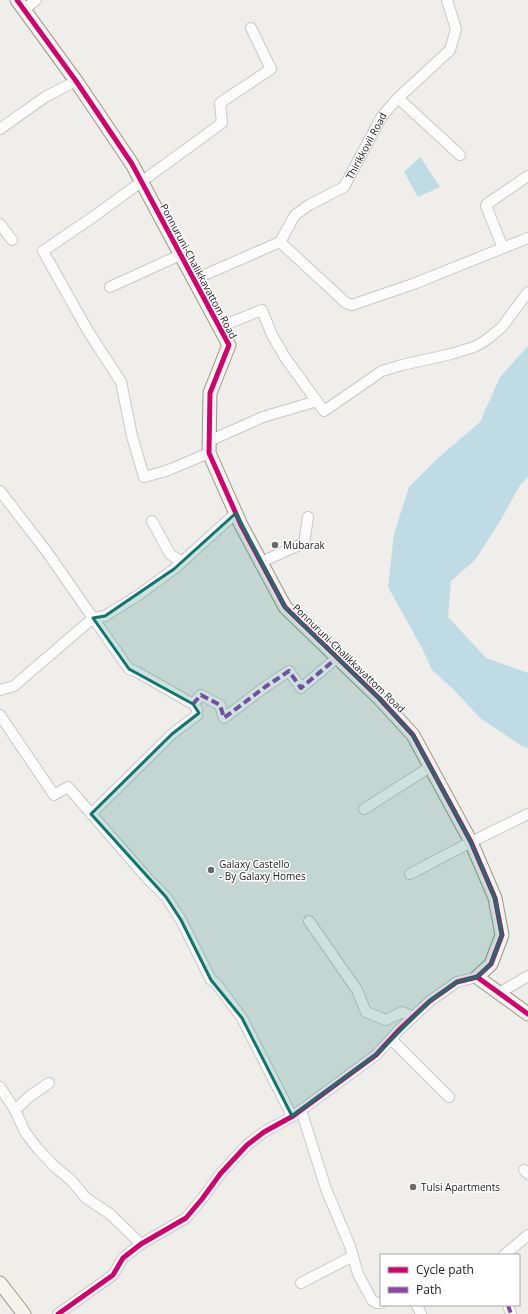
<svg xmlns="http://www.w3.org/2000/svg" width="528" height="1314" font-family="'Open Sans',sans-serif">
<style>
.water{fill:#bfdbe3}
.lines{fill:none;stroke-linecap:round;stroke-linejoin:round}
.street-casing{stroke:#c9c8c7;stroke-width:12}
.secondary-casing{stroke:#999a82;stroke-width:15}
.street{stroke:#fdfcfc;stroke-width:10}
.secondary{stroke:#f4f4ed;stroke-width:13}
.quiet{stroke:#8e44ad;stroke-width:4;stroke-dasharray:8 4;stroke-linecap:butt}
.cycleway-casing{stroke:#fff;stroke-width:8}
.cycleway{stroke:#d6006c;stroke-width:5}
.marked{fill:#0f766e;fill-opacity:0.2;stroke:#0f766e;stroke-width:3;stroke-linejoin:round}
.poi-dot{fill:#6a6968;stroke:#fff;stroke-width:1.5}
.labels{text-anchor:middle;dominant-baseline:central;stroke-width:3;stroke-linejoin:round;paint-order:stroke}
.street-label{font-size:10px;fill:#222;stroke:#fff}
.poi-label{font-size:10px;fill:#222;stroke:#fff;text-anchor:start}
</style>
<rect width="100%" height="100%" fill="#f0eeeb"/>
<g class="water">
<polygon points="420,157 440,187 418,197 404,172"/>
<polygon points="528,346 528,477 520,485 502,518 475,560 451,581 448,617 486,658 528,673 528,748 522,746 480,718 453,689 432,670 423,650 388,587 394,534 409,487 438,458 480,422 500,377"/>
</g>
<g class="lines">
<defs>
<g id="street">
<polyline points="25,9 36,0"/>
<polyline points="398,98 460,155"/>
<polyline points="0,129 45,97 76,81"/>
<polyline points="0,224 12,240"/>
<polyline points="280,242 346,303 352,305 416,283 503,248 486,206 487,204 528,176"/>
<polyline points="503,248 528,238"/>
<path id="s1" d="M193 280 280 242 295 215 309 205 344 187 382 116 398 98 450 50 456 29 447 0"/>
<polyline points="110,287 180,255"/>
<polyline points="219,327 262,310 272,335 286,359 324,411 382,371 402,365 451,354 474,347 483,342 490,337 502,327 528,292"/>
<polyline points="209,441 263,417 317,401"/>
<polyline points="209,453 166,471 144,477 132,436 121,382 88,331 43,251 93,217 222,123 220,103 271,69 251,28"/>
<polyline points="0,491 47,552 93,618 105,616 140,594 174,569 236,513"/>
<polyline points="152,521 170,554 182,562"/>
<polyline points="261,562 304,543 308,517"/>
<polyline points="0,690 14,686 93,618 129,669 137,672 193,704 197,709 197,715 172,734 91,814"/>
<polyline points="193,704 201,695 220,705 224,718 265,687 289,671 301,688 338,657"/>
<polyline points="0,715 54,795 68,787 148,879 166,897 181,920 211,980 215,982 242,1018 292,1116"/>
<polyline points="364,809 430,767"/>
<polyline points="410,874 471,842 528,814"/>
<polyline points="309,921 357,990 366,1012 386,1020 402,1012 413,1017"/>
<polyline points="499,993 528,976"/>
<polyline points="391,1039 449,1097"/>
<polyline points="0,1087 15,1110 30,1096 49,1083"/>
<polyline points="15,1110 25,1132 38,1149 55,1167 71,1180 86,1198 110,1214 141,1244"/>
<polyline points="301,1110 326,1189 350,1246 358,1274 372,1300 377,1303 381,1303"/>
<polyline points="524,1170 528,1174"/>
<polyline points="504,1255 528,1235"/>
<polyline points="301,1283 353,1256"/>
<polyline points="417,1305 421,1314"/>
<polyline points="508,1305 511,1314"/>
<polyline points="58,1314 113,1275 123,1258 141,1244 186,1218 202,1199 221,1173 247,1145 264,1132 293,1116 376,1055 400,1029 430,1001 457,982 477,977"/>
</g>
<g id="secondary">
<polyline points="17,0 76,81 132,164 229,345 210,393 209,453 241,525 285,607 379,698 413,735 471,842 495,898 502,935 491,964 477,977 528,1014"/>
<polyline points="0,1283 24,1314"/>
</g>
</defs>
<use href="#street" class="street-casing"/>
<use href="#secondary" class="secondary-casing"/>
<use href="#street" class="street"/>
<use href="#secondary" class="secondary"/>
<g class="quiet">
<polyline points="193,704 201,695 220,705 224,718 265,687 289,671 301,688 338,657"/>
<polyline points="508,1305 511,1314"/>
</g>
<defs>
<g id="cycleway">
<polyline points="17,0 76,81 132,164 229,345 210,393 209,453 241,525 285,607 379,698 413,735 471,842 495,898 502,935 491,964 477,977 528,1014"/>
<polyline points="58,1314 113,1275 123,1258 141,1244 186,1218 202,1199 221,1173 247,1145 264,1132 293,1116 376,1055 400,1029 430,1001 457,982 477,977"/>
</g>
</defs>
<use href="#cycleway" class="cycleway-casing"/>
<use href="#cycleway" class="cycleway"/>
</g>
<path class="marked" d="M236 513 285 607 379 698 413 735 471 842 495 898 502 935 491 964 477 977 457 982 430 1001 376 1055 292 1116 242 1018 211 980 181 920 166 897 91 814 172 734 199 713 193 704 129 669 93 618 105 616 174 569Z"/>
<g class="poi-dot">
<circle cx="275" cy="545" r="4"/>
<circle cx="211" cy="870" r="4"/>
<circle cx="413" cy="1187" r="4"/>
</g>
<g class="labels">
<g class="street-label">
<text stroke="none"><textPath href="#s1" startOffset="229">Thirikkovil Road</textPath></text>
<text transform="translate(199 271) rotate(62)">Ponnuruni-Chalikkavattom Road</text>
<text transform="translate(349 658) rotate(44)">Ponnuruni-Chalikkavattom Road</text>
</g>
<g class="poi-label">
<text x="283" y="545">Mubarak</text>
<text x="219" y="864">Galaxy Castello<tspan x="219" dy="12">- By Galaxy Homes</tspan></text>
<text x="421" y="1187">Tulsi Apartments</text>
</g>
</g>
<rect x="380" y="1254" width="140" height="52" fill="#ffffff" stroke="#a7a7a7"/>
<rect x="388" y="1267" width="20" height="6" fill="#d6006c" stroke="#a7a7a7"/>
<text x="416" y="1274" font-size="12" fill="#222222">Cycle path</text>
<rect x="388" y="1287" width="20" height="6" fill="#8e44ad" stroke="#a7a7a7"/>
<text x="416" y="1294" font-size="12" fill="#222222">Path</text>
</svg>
